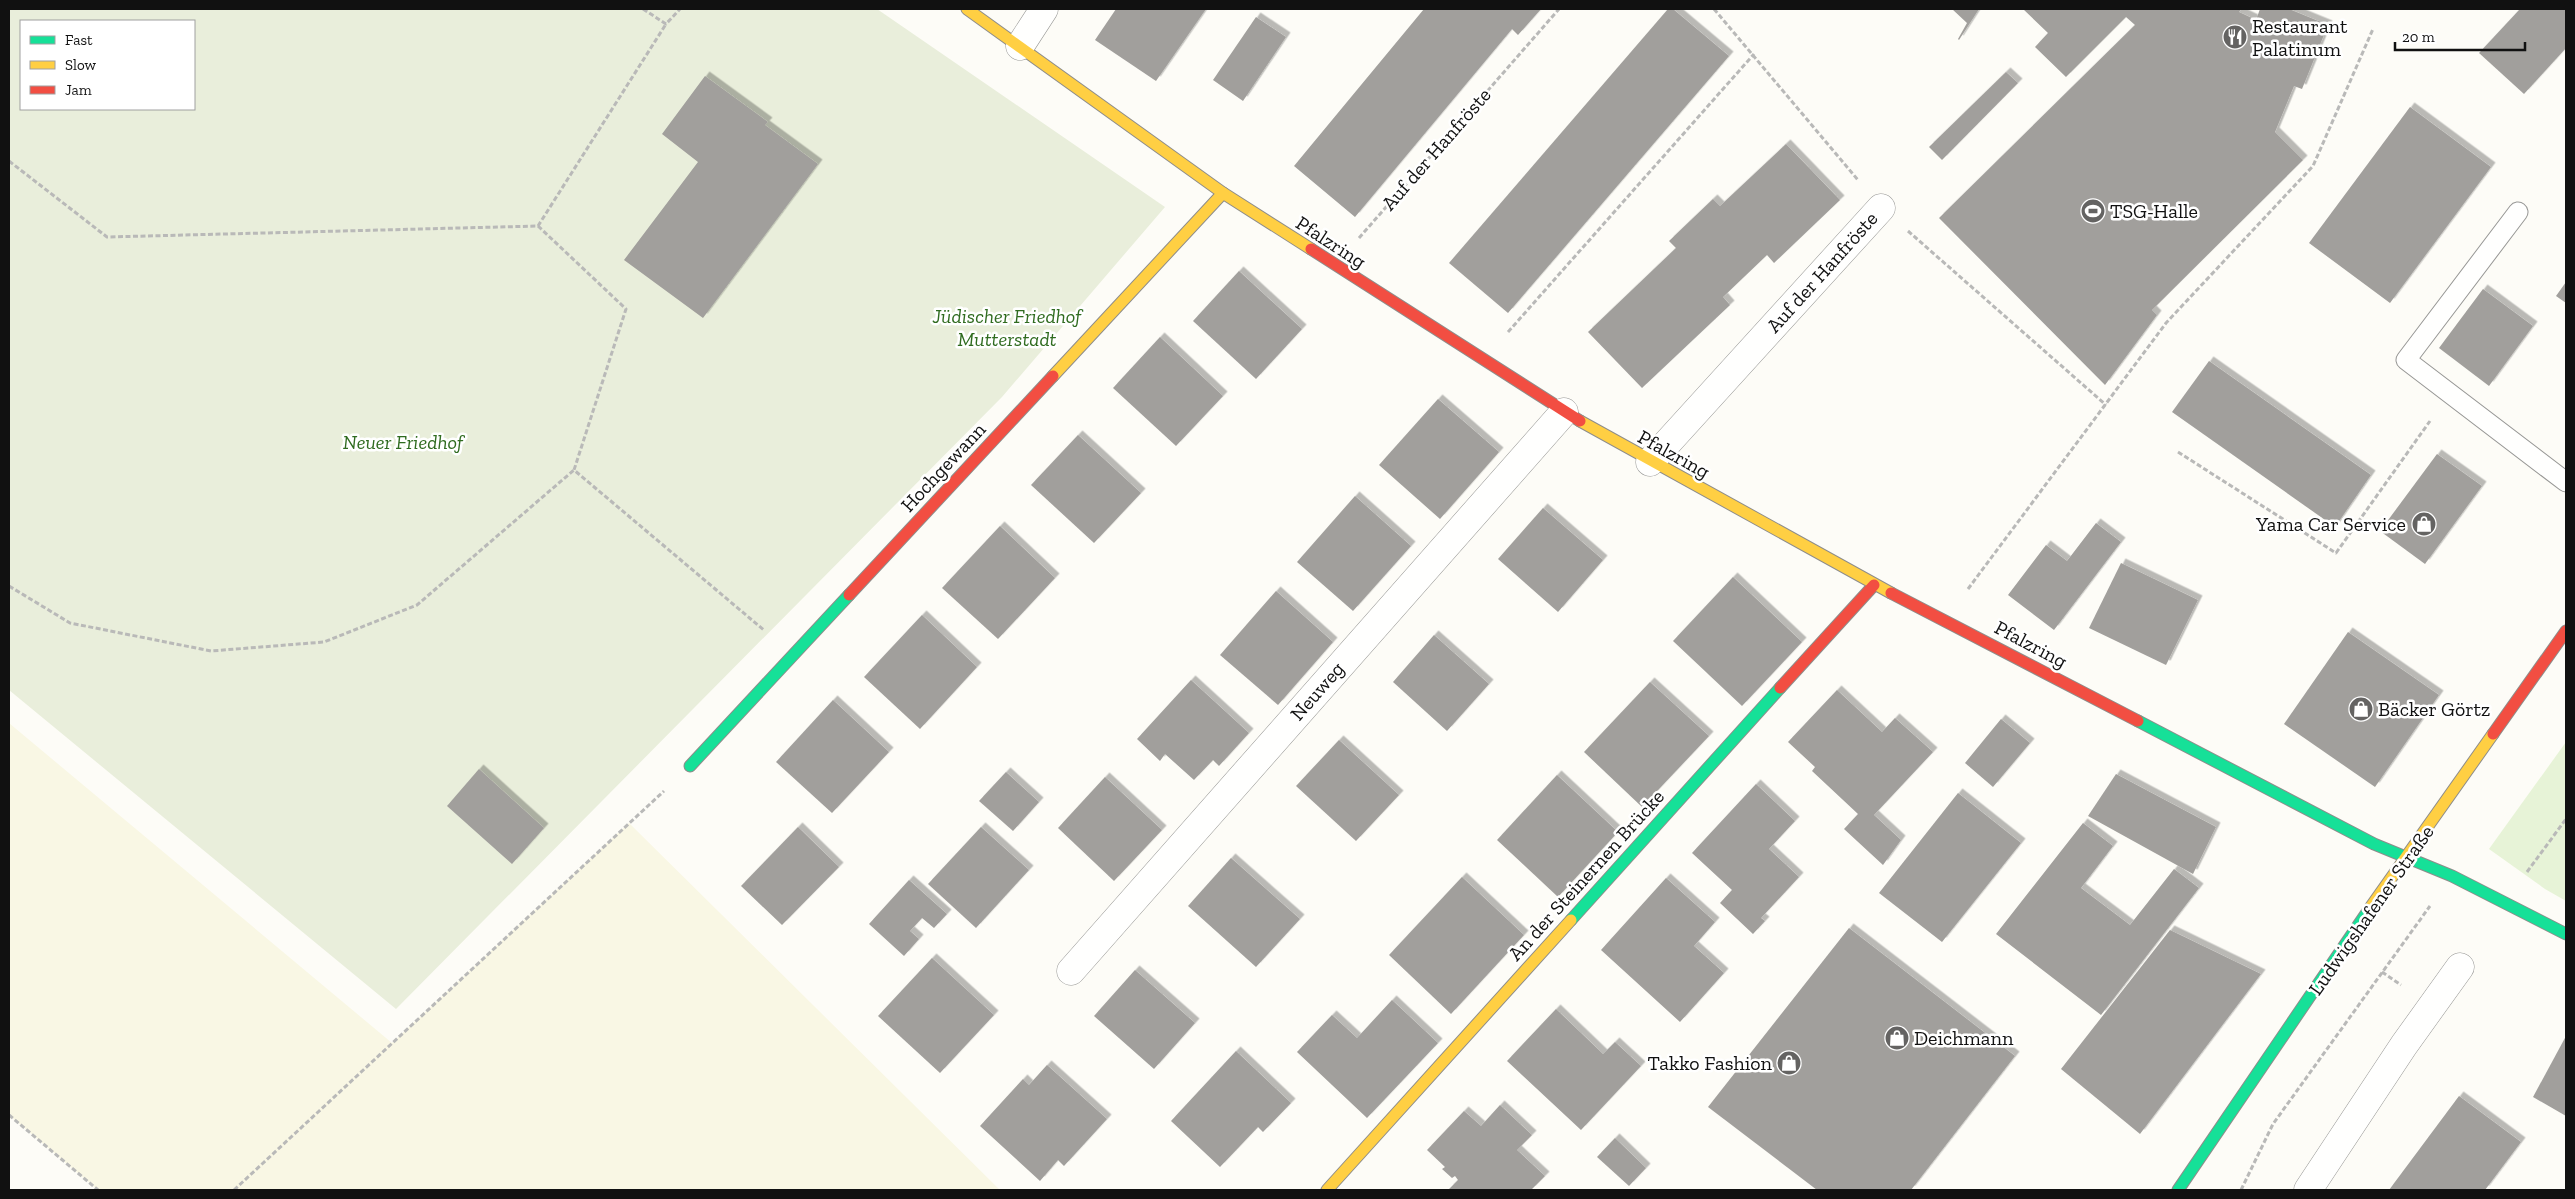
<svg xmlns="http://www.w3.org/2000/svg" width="2575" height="1199" font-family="'Zilla Slab',serif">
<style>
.farmland{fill:#f9f7e4}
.green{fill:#e7f3d7}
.cemetery{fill:#e9eedb;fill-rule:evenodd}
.building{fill:#a19f9c;filter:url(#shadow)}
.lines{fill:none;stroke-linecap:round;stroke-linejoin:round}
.lane-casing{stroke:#979795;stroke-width:21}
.street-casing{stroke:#979795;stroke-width:29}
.fast-casing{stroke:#8e8d8b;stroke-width:13}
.slow-casing{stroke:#8e8d8b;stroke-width:13}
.jam-casing{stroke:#8e8d8b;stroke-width:13}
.path{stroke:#b9b9b8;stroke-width:3;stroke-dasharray:5 2.5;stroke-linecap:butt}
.lane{stroke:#fffffe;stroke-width:19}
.street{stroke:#fffffe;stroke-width:28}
.fast{stroke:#16e098;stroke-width:11}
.slow{stroke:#ffcf43;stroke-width:11}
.jam{stroke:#f24e42;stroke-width:11}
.labels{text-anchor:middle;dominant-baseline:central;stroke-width:5;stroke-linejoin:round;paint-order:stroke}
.poi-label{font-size:20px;fill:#111;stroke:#fff;text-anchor:start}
.street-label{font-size:20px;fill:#111;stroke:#fff}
.park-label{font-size:20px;font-style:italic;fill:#2f6b1f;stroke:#fff}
</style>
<defs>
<filter id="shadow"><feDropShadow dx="4.5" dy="-4.5" stdDeviation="0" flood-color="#0004"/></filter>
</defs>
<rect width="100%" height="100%" fill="#fdfcf7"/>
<polygon class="farmland" points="9,723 392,1043 629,823 1000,1190 98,1190 9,1115"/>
<polygon class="green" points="2566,742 2566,901 2545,889 2489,849"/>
<path class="cemetery" d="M9 9H877L1165 207 1002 397 396 1009 9 690ZM21 21H194V109H21Z"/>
<g class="building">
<polygon points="1116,9 1206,9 1156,81 1095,40"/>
<polygon points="1424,9 1541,9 1518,35 1512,29 1355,217 1294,166"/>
<polygon points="1668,9 1673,9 1729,56 1508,313 1449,263"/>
<polygon points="1952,9 1979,9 1959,40 1958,39 1967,23"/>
<polygon points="2023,9 2241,9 2239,12 2256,20 2260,9 2289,9 2328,25 2302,89 2294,86 2275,132 2303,160 2152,310 2157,315 2105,385 1939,218 2135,25 2126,17 2066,77 2035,47 2048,33"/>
<polygon points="2520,9 2566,9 2566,48 2524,94 2479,53"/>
<polygon points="1256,17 1286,37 1243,101 1213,80"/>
<polygon points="2006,72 2018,83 1942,160 1929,147"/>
<polygon points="705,76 768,122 765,125 818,164 703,318 624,260 698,162 662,134"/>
<polygon points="2410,107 2491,167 2390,303 2309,243"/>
<polygon points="1786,144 1840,200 1774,263 1767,255 1723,297 1730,305 1642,388 1588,332 1676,248 1669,241 1713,199 1720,206"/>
<polygon points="1239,271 1302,329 1256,379 1193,321"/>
<polygon points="2566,282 2566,303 2556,296"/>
<polygon points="2483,289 2533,326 2489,386 2439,348"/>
<polygon points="1160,337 1223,396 1176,446 1113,388"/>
<polygon points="2209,361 2371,475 2335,527 2172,412"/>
<polygon points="1438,399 1499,452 1440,519 1379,465"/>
<polygon points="1078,435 1141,493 1094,543 1031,485"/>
<polygon points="2437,454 2482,486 2425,564 2380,531"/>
<polygon points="1355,496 1411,546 1353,611 1297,562"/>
<polygon points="1543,508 1603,560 1558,612 1498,559"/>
<polygon points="2096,523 2121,542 2054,630 2008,595 2046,545 2067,561"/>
<polygon points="1000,526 1055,578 998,639 942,588"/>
<polygon points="2121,563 2198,600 2166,665 2089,628"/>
<polygon points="1733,577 1802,642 1742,706 1673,641"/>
<polygon points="1276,591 1333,642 1278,705 1220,655"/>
<polygon points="922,615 977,667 920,729 864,677"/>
<polygon points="2348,632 2439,695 2375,787 2284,724"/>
<polygon points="1434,635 1489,684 1447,731 1393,682"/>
<polygon points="1191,680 1249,733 1219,766 1213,760 1194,780 1165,754 1160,761 1137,739"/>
<polygon points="1650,682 1709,736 1642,807 1584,752"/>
<polygon points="1837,690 1882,732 1895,718 1933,752 1874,815 1901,840 1883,865 1844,829 1858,814 1812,771 1815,767 1788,742"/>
<polygon points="833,700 889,752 832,813 776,762"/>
<polygon points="2001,719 2030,743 1993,787 1965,763"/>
<polygon points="1339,740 1399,795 1356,841 1296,786"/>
<polygon points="479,769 544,828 512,864 447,806"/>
<polygon points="1006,772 1039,802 1013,831 979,801"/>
<polygon points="2116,774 2216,827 2193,874 2088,816"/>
<polygon points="1557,775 1618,832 1558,897 1497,840"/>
<polygon points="1105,777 1162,830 1114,881 1058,828"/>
<polygon points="1756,784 1795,821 1769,849 1799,877 1761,918 1765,921 1753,934 1720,903 1732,890 1692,853"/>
<polygon points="1958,793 2021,843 1942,942 1879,893"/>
<polygon points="2083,823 2113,846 2081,888 2130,925 2174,869 2199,888 2101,1015 1996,934"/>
<polygon points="798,827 839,867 782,925 741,886"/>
<polygon points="981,827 1029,870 976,928 928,884"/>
<polygon points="1231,858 1300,919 1256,967 1188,906"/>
<polygon points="1462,877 1524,935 1451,1014 1389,955"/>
<polygon points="1666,878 1715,922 1694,946 1724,973 1680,1022 1601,950"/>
<polygon points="909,880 947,914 934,928 922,918 910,931 919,939 904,956 869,924"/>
<polygon points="1849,928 2015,1056 1911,1190 1817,1190 1708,1107"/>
<polygon points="2170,930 2261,974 2140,1134 2061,1069"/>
<polygon points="932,958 994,1015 940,1073 878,1016"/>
<polygon points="1135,970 1195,1023 1154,1069 1094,1016"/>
<polygon points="1392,1000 1438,1043 1367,1118 1297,1052 1332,1015 1357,1038"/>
<polygon points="1556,1009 1603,1054 1615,1042 1641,1066 1581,1130 1507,1061"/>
<polygon points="2566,1036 2566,1116 2533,1097"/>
<polygon points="1236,1051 1291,1103 1263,1132 1258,1127 1220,1167 1171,1121"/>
<polygon points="1047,1065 1107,1119 1064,1166 1058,1160 1040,1181 980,1126 1023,1079 1029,1085"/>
<polygon points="2459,1096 2521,1142 2485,1190 2389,1190"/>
<polygon points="1500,1105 1532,1135 1517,1150 1545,1176 1531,1190 1451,1190 1449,1189 1458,1180 1455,1176 1452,1178 1442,1169 1445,1167 1427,1150 1464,1111 1481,1126"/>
<polygon points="1615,1138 1646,1168 1629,1186 1597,1157"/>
</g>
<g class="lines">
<defs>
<polyline id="lane" points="2518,212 2406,360 2566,482"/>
<g id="street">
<polyline points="1020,46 1044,9"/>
<polyline points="1650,462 1881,208"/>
<polyline points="1071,971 1564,412"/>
<polyline points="2308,1190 2404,1045 2460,967"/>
</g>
<g id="fast">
<polyline points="2138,721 2374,844 2452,876 2566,934"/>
<polyline points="690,766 849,595"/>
<polyline points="1571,920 1780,688"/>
<polyline points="2178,1190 2370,908"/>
</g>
<g id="slow">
<polyline points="967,9 1223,193 1311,249"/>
<polyline points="1053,376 1223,193"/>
<polyline points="1580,421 1891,593"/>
<polyline points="2370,908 2493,734"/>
<polyline points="1327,1190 1571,920"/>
</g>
<g id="jam">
<polyline points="1311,249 1580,421"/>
<polyline points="1891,593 2138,721"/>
<polyline points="849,595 1053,376"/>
<polyline points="1780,688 1874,585"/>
<polyline points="2493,734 2566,631"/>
</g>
</defs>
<use href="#lane" class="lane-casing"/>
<use href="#street" class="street-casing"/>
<use href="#fast" class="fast-casing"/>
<use href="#slow" class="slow-casing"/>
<use href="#jam" class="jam-casing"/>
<g class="path">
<polyline points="643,9 666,24 680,9"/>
<polyline points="1714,9 1858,180"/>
<polyline points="9,161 107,237 538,226 666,24"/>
<polyline points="538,226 626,309 574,470 765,631"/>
<polyline points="1908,231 2106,405"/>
<polyline points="1359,238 1559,9"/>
<polyline points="1508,332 1754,54"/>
<polyline points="2178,452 2336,553 2430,421"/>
<polyline points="9,586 70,623 211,651 324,642 417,605 574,470"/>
<polyline points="1968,589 2166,323 2313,166 2373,29"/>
<polyline points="2527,872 2566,819"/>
<polyline points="2382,972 2401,985"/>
<polyline points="9,1115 98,1190"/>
<polyline points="234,1190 664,791"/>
<polyline points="2241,1190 2273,1124 2430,906"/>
</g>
<use href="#lane" class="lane"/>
<use href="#street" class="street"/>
<use href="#fast" class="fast"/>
<use href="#slow" class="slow"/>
<use href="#jam" class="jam"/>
</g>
<defs>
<symbol id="restaurant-disc" viewBox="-11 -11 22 22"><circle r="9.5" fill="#646362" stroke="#fff"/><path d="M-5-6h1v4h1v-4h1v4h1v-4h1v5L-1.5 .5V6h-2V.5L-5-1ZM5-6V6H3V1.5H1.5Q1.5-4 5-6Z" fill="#fff"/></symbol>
<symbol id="stadium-disc" viewBox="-11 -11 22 22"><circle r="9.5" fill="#646362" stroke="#fff"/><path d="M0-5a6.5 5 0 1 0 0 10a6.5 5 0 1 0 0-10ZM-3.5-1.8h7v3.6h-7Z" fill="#fff"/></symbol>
<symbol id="shop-disc" viewBox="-11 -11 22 22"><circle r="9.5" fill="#646362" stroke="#fff"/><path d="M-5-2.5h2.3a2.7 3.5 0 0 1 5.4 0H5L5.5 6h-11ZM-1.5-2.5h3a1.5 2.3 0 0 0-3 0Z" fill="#fff"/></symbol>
</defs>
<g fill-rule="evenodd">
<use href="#restaurant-disc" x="2221" y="23" width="28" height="28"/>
<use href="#stadium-disc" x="2079" y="197" width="28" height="28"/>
<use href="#shop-disc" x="2410" y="510" width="28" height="28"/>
<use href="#shop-disc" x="2347" y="695" width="28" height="28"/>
<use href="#shop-disc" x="1883" y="1024" width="28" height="28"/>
<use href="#shop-disc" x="1775" y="1049" width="28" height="28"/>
</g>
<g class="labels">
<g class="poi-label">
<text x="2252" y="26">Restaurant<tspan x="2252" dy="23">Palatinum</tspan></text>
<text x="2110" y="211">TSG-Halle</text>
<text x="2406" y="524" text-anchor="end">Yama Car Service</text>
<text x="2378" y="709">Bäcker Görtz</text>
<text x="1914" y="1038">Deichmann</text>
<text x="1772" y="1063" text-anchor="end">Takko Fashion</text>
</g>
<g class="street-label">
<text transform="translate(1436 149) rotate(-49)">Auf der Hanfröste</text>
<text transform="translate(1331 242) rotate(33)">Pfalzring</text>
<text transform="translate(1822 272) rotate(-48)">Auf der Hanfröste</text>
<text transform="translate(1674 454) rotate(29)">Pfalzring</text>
<text transform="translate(943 467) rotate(-47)">Hochgewann</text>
<text transform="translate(2031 644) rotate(28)">Pfalzring</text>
<text transform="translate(1317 691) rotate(-49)">Neuweg</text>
<text transform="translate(1586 875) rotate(-48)">An der Steinernen Brücke</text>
<text transform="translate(2371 910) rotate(-55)">Ludwigshafener Straße</text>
</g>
<g class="park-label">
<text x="1007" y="316">Jüdischer Friedhof<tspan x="1007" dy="23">Mutterstadt</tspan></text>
<text x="403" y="442">Neuer Friedhof</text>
</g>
</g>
<rect width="2575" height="1199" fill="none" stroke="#111111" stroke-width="20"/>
<rect x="20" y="20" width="175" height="90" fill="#ffffff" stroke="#a0a0a0"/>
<rect x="30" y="36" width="25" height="8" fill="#16e098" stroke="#a0a0a0"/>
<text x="65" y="45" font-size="15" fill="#111111">Fast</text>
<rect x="30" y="61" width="25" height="8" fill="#ffcf43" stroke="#a0a0a0"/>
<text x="65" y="70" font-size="15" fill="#111111">Slow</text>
<rect x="30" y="86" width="25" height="8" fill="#f24e42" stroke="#a0a0a0"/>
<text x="65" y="95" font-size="15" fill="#111111">Jam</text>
<path d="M2395 42v8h130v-8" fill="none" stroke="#111111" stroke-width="2.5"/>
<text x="2402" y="42" font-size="15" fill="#111111" stroke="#ffffff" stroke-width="4" paint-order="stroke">20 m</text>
</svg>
